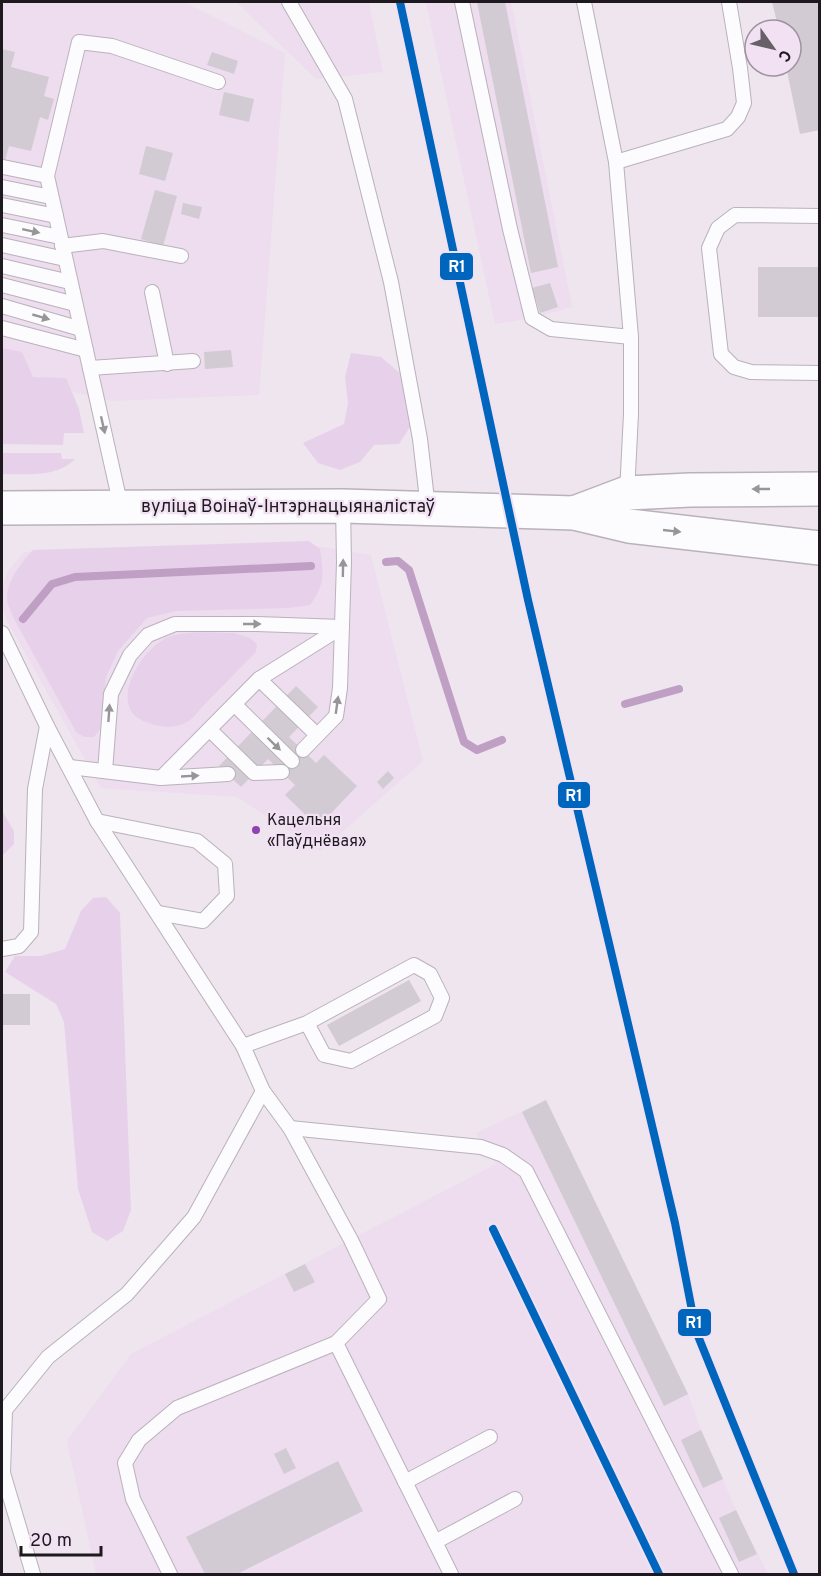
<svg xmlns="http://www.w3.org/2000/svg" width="821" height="1576" font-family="Overpass,sans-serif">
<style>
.built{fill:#edddef}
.green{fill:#e7d1ea}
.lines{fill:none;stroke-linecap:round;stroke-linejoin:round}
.stream{stroke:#c09fc5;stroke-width:8}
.building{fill:#d2cbd3}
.lane-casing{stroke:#b9b2ba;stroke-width:16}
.primary-casing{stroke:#b9b2ba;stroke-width:36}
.lane{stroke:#fcfbfd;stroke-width:14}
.primary{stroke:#fcfbfd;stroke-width:33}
.rail-1-casing{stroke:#f1e1f3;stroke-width:12}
.rail-1{stroke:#0065bd;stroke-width:8}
.oneway{fill:#989599}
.bus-dot{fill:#8e44ad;stroke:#f1e1f3;stroke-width:2}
.labels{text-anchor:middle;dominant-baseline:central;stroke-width:4.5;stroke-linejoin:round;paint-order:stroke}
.bus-label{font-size:16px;fill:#1e181f;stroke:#f1e1f3;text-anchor:start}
.street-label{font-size:18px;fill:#1e181f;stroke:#f1e1f3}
.line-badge{stroke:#f1e1f3;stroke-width:2}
.badge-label{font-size:16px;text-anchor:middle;font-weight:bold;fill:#fff}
</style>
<rect width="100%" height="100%" fill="#eee5ef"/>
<g class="built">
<polygon points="2,2 184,2 285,53 259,395 112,401 2,376"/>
<polygon points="236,2 369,2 383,72 316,79"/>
<polygon points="426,2 511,2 572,307 532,318 495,324"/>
<polygon points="303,544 371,555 423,761 320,851 237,797 101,788 6,619 2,603 2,593 7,572 24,552"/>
<polygon points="546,1100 688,1394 701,1430 736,1510 768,1574 96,1574 67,1441 131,1354 496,1164 476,1133"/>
</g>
<g class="green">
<polygon points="2,348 22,352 33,377 66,378 79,409 84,433 64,433 63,445 2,444"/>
<polygon points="351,353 381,357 402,375 410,427 399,444 374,445 360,462 340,470 318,463 303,443 344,424 348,403 345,377"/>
<path d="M2 453H61L62 459H75C56 478 27 474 2 474Z"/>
<path d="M309 541 320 549C324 574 325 584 310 605L289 608 177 611 147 618 118 651 106 677 102 727 94 737H84L76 732 13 617C11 611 7 604 7 598 7 580 22 562 33 550Z"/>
<path d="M234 633 250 638 257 644 256 652C239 669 222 687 205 704 199 710 193 720 185 723 173 728 162 728 149 723 143 721 134 717 131 711 117 686 149 641 174 635 193 631 215 633 234 633Z"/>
<polygon points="2,811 14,831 14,844 2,856"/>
<polygon points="106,897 120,913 131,1210 123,1231 107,1241 92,1232 78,1189 64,1022 56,1004 5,972 15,956 41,956 65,949 81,911 93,898"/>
</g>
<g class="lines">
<g class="stream">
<polyline points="386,562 398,561 409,570 464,742 477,750 502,740"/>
<polyline points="23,619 52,584 75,577 311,566"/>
<polyline points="625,704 679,689"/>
</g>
</g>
<g class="building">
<polygon points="477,2 505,2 558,267 531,273"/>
<polygon points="772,2 820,2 820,130 800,134 786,66 791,66 791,30 779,30"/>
<polygon points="2,49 15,52 11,67 49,77 44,96 54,99 48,120 40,117 31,151 9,146 2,172"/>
<polygon points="212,52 238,61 234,74 207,65"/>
<polygon points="224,92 254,99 249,122 219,115"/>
<polygon points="146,146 173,153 165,181 139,174"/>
<polygon points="155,190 177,196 163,246 141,239"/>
<polygon points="183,203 202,207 199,219 181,214"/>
<rect x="758" y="267" width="62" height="50"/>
<polygon points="550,283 558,307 540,313 532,288"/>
<polygon points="231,350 233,367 205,369 204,352"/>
<polygon points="296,686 318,707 289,737 316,763 324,755 357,786 318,827 285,795 295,785 268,759 241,787 219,766"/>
<polygon points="388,771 394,778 383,789 377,782"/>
<polygon points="409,980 421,1001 339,1046 327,1025"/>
<rect x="2" y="994" width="28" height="31"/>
<polygon points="546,1100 688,1394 664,1406 522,1112"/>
<polygon points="305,1264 315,1282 294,1292 285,1274"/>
<polygon points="701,1430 723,1479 703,1488 681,1440"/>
<polygon points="286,1448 296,1468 284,1474 274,1454"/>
<polygon points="338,1461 363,1511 237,1574 205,1574 186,1537"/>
<polygon points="736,1510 757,1554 739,1562 719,1518"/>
</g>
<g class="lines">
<defs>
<g id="lane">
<polyline points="289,2 345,99 391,282 420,439 428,508"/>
<polyline points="462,2 510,229 532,318 551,329 631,337"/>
<polyline points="584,2 616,162 631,337 631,414 627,493"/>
<polyline points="616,162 727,129 738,117 744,103 740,68 729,2"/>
<polyline points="3,167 47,176"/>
<polyline points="2,187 51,197"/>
<polyline points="2,205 56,216"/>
<polyline points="820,216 735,215 718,228 709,248 721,354 734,367 751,372 820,373"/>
<polyline points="2,225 60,237"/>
<polyline points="2,245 65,259"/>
<polyline points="62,246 103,241 181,256"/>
<polyline points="2,266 70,282"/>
<polyline points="2,285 75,304"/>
<polyline points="152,292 167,364"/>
<polyline points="2,306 81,329"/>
<polyline points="2,328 86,350"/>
<polyline points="90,368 193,361"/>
<polyline points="121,507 47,176 79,42 112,46 218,82"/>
<polyline points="2,633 47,726 97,821 243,1046 263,1091 194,1217 127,1294 48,1357 5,1410 3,1473 33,1574"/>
<polyline points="259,679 317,735"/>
<polyline points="235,705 292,761"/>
<polyline points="210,730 254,773 282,772"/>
<polyline points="303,750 336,716 340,688 344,562 343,506"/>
<polyline points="70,767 161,778 228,774"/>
<polyline points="105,771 111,694 130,655 148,635 175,624 257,624 342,627"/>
<polyline points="161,778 259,679 342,627"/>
<polyline points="97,821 197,841 225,864 227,896 203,921 158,913"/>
<polyline points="2,949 19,946 31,932 35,789 47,726"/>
<polyline points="243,1046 307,1023 414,965 430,974 442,998 435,1016 351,1061 324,1055 307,1023"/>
<polyline points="290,1128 481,1147 503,1155 526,1171 731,1574"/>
<polyline points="336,1343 451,1574"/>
<polyline points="405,1482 490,1437"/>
<polyline points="435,1542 515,1499"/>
<polyline points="170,1574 133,1499 125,1463 139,1440 177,1408 336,1343 379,1299 351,1240 290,1128 263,1091"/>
</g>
<g id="primary">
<polyline points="2,508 343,506 574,513 629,526 820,548"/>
<polyline points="574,513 627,493 690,490 820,489"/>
</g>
</defs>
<use href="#lane" class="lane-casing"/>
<use href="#primary" class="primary-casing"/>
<use href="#lane" class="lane"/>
<use href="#primary" class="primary"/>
<defs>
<g id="rail-1">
<polyline points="400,2 528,600 675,1223 696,1331 794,1574"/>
<polyline points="493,1229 659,1574"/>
</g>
</defs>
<use href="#rail-1" class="rail-1-casing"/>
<use href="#rail-1" class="rail-1"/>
</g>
<defs><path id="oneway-solid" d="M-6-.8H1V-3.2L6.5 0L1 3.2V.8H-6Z" transform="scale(1.5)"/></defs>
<g class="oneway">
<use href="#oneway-solid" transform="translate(31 231) rotate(12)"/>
<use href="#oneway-solid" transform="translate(41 317) rotate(16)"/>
<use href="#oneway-solid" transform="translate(103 425) rotate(77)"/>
<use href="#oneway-solid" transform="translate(761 489) rotate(180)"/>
<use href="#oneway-solid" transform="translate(672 531) rotate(6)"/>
<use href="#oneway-solid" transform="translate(343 568) rotate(-89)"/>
<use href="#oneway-solid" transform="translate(252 624)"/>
<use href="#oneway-solid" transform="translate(337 705) rotate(-82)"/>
<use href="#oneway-solid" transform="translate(109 713) rotate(-86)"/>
<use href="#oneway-solid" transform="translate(274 744) rotate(44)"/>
<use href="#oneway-solid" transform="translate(190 776) rotate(-3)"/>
</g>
<circle class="bus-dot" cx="256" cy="830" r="5"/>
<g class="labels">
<g class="bus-label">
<text x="267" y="821">Кацельня<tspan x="267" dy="21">«Паўднёвая»</tspan></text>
</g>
<g class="street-label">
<text x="288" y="507">вуліца Воінаў-Інтэрнацыяналістаў</text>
</g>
</g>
<g class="line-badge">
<rect x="439" y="252" width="35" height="29" rx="6" fill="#0065bd"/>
<rect x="557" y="781" width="34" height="28" rx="6" fill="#0065bd"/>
<rect x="677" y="1308" width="35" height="29" rx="6" fill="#0065bd"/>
</g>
<g class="badge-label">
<text x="457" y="272">R1</text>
<text x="574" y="801">R1</text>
<text x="694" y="1328">R1</text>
</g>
<rect width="821" height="1576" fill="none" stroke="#1e181f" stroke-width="6"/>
<g transform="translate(773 48) rotate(124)"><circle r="28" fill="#f1e1f3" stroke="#9d919e" stroke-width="1.5"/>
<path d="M0-4.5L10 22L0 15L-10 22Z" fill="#676068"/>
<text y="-9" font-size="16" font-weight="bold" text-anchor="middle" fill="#1e181f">С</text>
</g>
<path d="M21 1546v9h80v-9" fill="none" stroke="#1e181f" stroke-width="3"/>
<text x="30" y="1546" font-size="18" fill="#1e181f" stroke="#f1e1f3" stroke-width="4.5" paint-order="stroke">20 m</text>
</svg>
